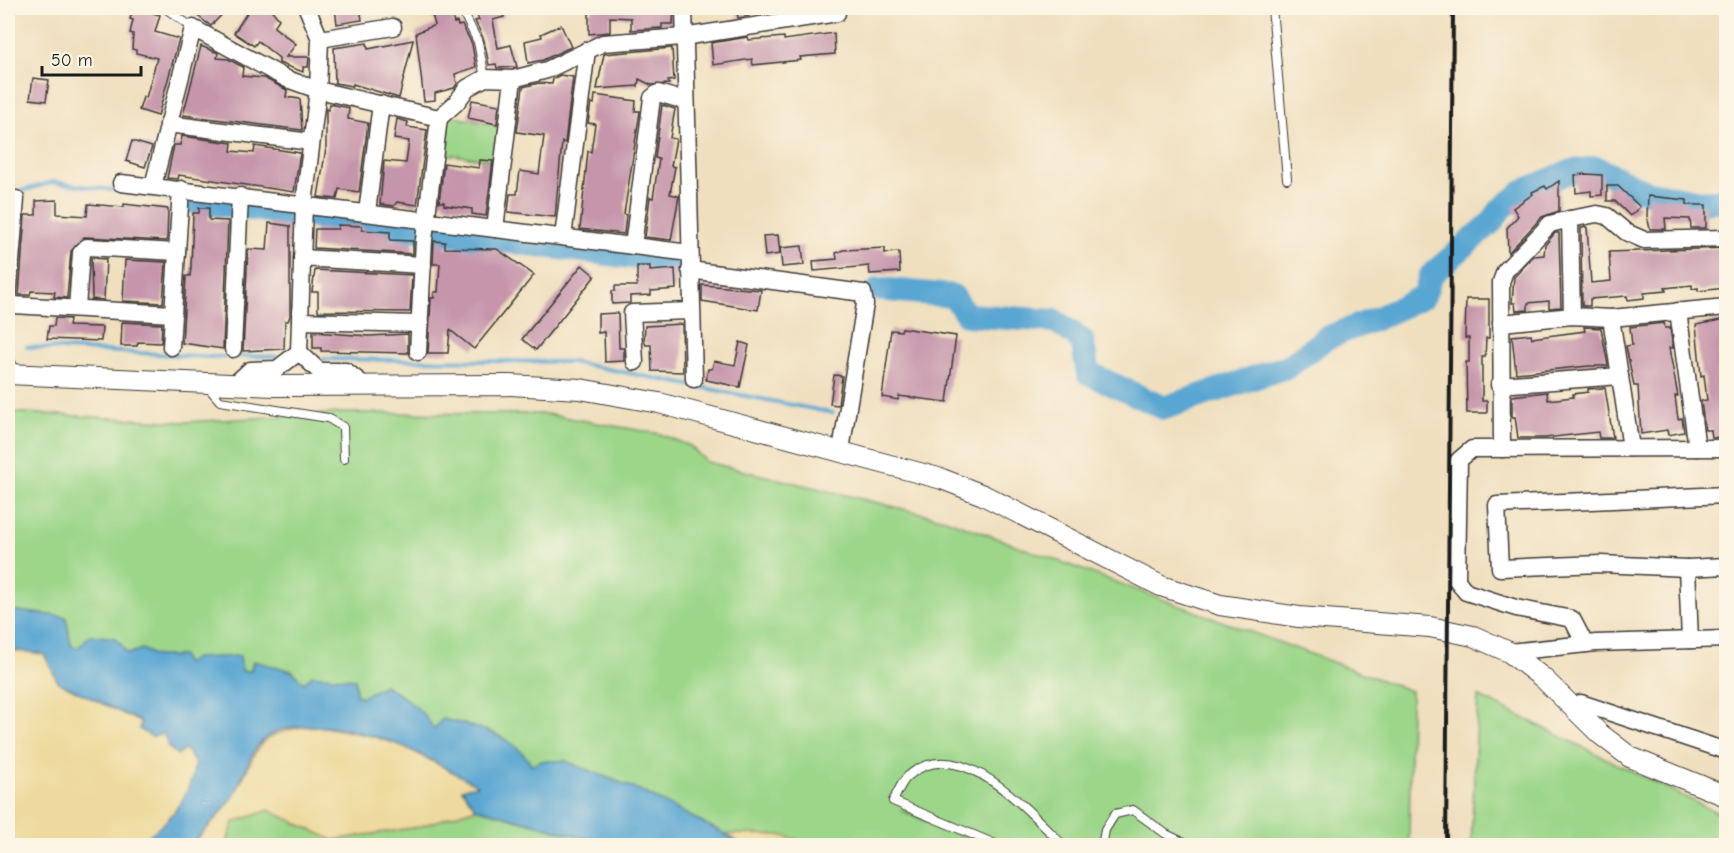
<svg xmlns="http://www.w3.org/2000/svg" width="1734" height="853" font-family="'Comic Neue',sans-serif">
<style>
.green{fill:#9bd689;stroke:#5c7952;stroke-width:1.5}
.sand{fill:#eeda9e;stroke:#857b5d;stroke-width:1.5}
.water{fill:#59a6d2;stroke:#3a6177;stroke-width:1.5}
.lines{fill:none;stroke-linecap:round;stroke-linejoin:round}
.stream{stroke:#59a6d2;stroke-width:4}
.river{stroke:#59a6d2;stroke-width:24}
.building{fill:#c595aa}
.service-casing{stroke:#3c3934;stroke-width:10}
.minor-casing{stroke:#3c3934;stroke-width:19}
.tertiary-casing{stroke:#3c3934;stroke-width:22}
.service{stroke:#fff;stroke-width:8}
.minor{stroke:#fff;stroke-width:16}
.tertiary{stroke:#fff;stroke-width:20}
.rail{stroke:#1c1c1c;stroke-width:4}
</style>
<rect width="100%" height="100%" fill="#fcf5e5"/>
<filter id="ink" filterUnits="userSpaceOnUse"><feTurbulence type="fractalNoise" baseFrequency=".0167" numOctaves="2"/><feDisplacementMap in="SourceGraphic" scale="12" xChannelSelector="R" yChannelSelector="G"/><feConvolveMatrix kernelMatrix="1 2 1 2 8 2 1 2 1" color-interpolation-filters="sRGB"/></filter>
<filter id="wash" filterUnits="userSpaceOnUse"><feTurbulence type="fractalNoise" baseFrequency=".008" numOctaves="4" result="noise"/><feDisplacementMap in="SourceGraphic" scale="24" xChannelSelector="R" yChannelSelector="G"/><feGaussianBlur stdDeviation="1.35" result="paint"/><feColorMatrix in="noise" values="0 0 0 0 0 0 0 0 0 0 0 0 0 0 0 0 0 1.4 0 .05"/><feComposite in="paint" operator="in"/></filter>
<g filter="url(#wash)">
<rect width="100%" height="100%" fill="#efdfbe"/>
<g class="green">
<polygon points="451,116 503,127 499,161 438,153 443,120"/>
<path d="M8 412 184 422 343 413 546 414 660 434 690 446 707 462 945 519 1411 691 1409 845H995L900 810 983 845 812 846 779 835 725 834 639 790 565 761H540L532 766C513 733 477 727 442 719L434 730C421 708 405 698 384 685L363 697 356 695 355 679 304 684 292 671 253 662 251 671H242L240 657 185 664 181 656H155L142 650 128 655 78 648 71 645 66 617 8 610Z"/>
<polygon points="1478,696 1726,817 1726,845 1471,845"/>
<polygon points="476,808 585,838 604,845 226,846 234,822 269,810 333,840 418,827"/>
</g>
<g class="sand">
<polygon points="8,650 44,654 58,682 164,734 185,748 195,763 192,785 177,810 160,829 136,845 8,846"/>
<path d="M314 725 371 736 403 746 478 785 462 789 476 808 418 827 333 840 269 810 234 822 226 845 191 846C205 830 223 814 233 796 263 747 248 735 314 725Z"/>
<polygon points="725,834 780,835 812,845 742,845"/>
</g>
<path class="water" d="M8 610 66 617 71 645 78 648 90 635 116 638 128 654 142 649 155 656H182L186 664 195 658 240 656 242 671H251L253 661 292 671 304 683 312 675 355 679 356 695 362 697 384 685C405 698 421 707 434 729L442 719C477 727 512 733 532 766L540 761H565L639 790 725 834 742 845H604L585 838 476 808 462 789 477 785C453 772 429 758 404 747 370 732 293 713 263 740 247 755 244 780 233 797 221 814 205 830 191 845H136C167 824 190 801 195 763L185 749 178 755 168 747 164 734 152 737 139 729 141 722 58 682 44 654 8 650Z"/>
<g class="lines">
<g class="stream">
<polyline points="8,195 53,182 172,198"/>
<polyline points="27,347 213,357 276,356"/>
<polyline points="323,359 572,362 833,413"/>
</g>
<g class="river">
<polyline points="188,201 232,206"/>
<polyline points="247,208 289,214"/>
<polyline points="315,217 418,230"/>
<polyline points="432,232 679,263"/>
<polyline points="879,289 953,296 967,315 1055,321 1082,340 1088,373 1164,408 1289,366 1326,338 1376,319 1424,296 1431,275 1491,223 1501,209 1524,191 1568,172 1597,168 1647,192 1701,202 1726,200"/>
</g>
</g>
<g id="blocks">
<g class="building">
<polygon points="133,8 147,8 146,11 160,15 155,32 179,39 158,116 139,110 143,97 146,98 157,58 136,53 136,50 132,49 133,34 130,33 133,20 130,19"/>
<polygon points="187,8 228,8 211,26"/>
<polygon points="250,8 270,8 279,19 274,27 296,44 286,57 309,57 308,67 303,67 303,72 279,63 279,58 258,41 254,46 234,33"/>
<polygon points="335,8 360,8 362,20 337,24"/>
<polygon points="430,8 449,8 454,23 457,22 458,26 462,25 472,44 476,67 455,74 457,84 454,88 435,93 435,100 424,101 416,33 435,25"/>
<polygon points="479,8 502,8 504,17 493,20 498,48 511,45 517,67 497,68 496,64 489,65 484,40 475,21 479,20 477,15 481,14"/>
<polygon points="593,8 674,8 673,24 662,24 662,28 631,30 631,18 610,17 610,32 589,34 589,13"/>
<polygon points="736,8 747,8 749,16 738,18"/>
<polygon points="561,25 571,47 543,60 528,63 525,41 542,37 541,34"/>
<polygon points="834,33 835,54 800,57 801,60 753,65 752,59 713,65 711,43 748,37 749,40 784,37 784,40"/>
<polygon points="413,40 399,98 353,84 353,86 335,83 334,48 367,43 368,49"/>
<polygon points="201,46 218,53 217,58 228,59 243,67 242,76 264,78 287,90 286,97 300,99 302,130 183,115"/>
<polygon points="672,48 674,80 668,81 669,84 651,85 639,79 638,86 597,89 604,54"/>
<polygon points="560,75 573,77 565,143 562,142 555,217 508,212 510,194 517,194 520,171 539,174 544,136 517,132 523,87 539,83 552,84 553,79"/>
<polygon points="33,78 49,80 46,101 30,99"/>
<polygon points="595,95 636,101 635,111 640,111 624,214 626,215 624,234 580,229 588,151 591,152 595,124 588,123 591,103 594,104"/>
<polygon points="472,100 499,105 497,124 468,118"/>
<polygon points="330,104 349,108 348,119 368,123 359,192 339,189 337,199 318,197 326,148 326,109 329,110"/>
<polygon points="662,105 675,109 670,138 676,139 671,166 675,167 670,194 679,196 671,240 645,237 650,197 653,198 659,159 655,158"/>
<polygon points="397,119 408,122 407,127 427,130 417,205 397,202 394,206 380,204 384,161 406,163 409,141 394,139"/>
<polygon points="182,136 232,143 231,151 254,153 255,146 300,153 294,192 179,175 178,179 167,178 174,145 180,145"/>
<polygon points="132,141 152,147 145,167 126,161"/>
<polygon points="480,160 493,161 486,216 472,214 472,209 444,205 444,202 439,202 444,163 479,168"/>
<polygon points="1586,174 1602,175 1602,195 1591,196 1591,191 1576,193 1575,175"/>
<polygon points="1559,181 1559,211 1542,217 1508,253 1507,228 1518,216 1513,208 1533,194 1532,192 1545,186 1547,189"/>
<polygon points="1607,186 1618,186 1640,207 1630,216 1615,201 1607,201"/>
<polygon points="1648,196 1687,200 1687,205 1706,205 1706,228 1691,228 1690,219 1665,218 1666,229 1650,229 1647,216"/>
<polygon points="57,200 57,214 87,216 88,204 124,207 124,204 168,209 167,241 84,237 71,251 67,298 54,297 55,292 31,291 30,295 19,295 25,215 36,215 36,201"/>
<polygon points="199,208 209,208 209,220 228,221 223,349 182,343 186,276 190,276 191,268 193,213 199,213"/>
<polygon points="269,223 290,226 290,316 288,321 285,321 284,349 243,351 248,249 267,250"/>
<polygon points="338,225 362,226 362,230 390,232 390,240 413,241 413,254 314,248 315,229 338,229"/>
<polygon points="1587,227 1591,283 1611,281 1609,252 1726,248 1726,288 1698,291 1698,288 1692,289 1692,285 1665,288 1666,291 1644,293 1644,298 1628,300 1627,296 1590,299 1590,306 1582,306 1581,228"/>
<polygon points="1555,233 1559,233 1561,307 1549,308 1549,301 1528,303 1528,310 1516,311 1515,303 1512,303 1514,277 1534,256 1544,255 1545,245"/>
<polygon points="778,235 780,254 765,256 763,236"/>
<polygon points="434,241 445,242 445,248 497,249 534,275 474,349 450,330 448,353 428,353 431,298 434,298 434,292 438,292 440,264 433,264"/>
<polygon points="802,246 804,265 782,267 780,248"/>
<polygon points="885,248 885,253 899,252 900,272 870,274 869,266 814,271 813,261 837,259 836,253 843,250"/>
<polygon points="91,258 106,259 104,300 92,299"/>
<polygon points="125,260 166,262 163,303 123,301"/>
<polygon points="582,265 595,276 536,350 522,339"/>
<polygon points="637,266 650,266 650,271 675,269 676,289 651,291 651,295 630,296 630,303 612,304 612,291 615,291 615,286 637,286"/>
<polygon points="315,270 412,275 410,312 318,311 318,292 312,292"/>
<polygon points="702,285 761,290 758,310 702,301"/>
<polygon points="1466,299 1489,299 1489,338 1486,338 1485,357 1482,357 1482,401 1487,401 1487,413 1467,413 1466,362 1469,362 1469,338 1465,338"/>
<polygon points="618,313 619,348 624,348 624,361 605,362 604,332 598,333 598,314"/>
<polygon points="55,318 70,319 69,326 102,327 101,341 47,339 49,326 54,326"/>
<polygon points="1726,319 1726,436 1712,438 1711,430 1705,430 1701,401 1707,400 1704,375 1701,376 1696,325"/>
<polygon points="122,322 162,324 161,343 138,342 137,346 121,346"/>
<polygon points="1664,323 1665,328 1670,328 1673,348 1669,348 1678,396 1675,396 1678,419 1682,418 1684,432 1668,435 1667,430 1641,434 1638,386 1634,386 1626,346 1632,345 1630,327"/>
<polygon points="682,324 683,372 652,371 651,345 646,345 644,341 645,326"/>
<polygon points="1584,327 1601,328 1608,366 1589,366 1516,373 1512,336 1531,334 1532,338 1585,331"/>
<polygon points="902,328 956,336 947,402 899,396 898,400 882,397 891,330 901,331"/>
<polygon points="313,332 369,336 408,334 408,353 321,351 321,348 313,348"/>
<polygon points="740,342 749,345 740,387 706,380 708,369 712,369 714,361 735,365"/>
<polygon points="834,375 842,376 838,405 830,404"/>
<polygon points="1605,388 1613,438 1599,438 1598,432 1545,438 1518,438 1515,417 1512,417 1512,396 1547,392 1548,400 1573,397 1573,394 1588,392 1588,389"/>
</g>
</g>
</g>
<g filter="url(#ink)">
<use href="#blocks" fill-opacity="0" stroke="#3c3934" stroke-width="1.5"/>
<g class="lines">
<defs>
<g id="service">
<polyline points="165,8 193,28"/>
<polyline points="461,8 478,42 485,78"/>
<polyline points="1272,8 1287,179"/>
<polyline points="8,361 11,362 17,374"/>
<polyline points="207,386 220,401 328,418 343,427 344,459"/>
<path d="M1000 846 893 801C897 794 901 783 907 777 959 730 1028 811 1064 846"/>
<polyline points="1102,846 1105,830 1115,814 1133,810 1166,834 1191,846"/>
</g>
<g id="minor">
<polyline points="307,8 320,39 318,90 304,204 299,352 319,371 346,371 365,386"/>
<polyline points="684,8 694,379"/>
<polyline points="320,39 393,27"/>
<polyline points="168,124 311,142"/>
<polyline points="121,183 690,253"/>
<polyline points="153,186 193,28 287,79 318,90 439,118 456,103 467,88 485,78 513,79 547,70 603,43 683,37 837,13"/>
<polyline points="16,199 8,298 13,305 173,314"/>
<polyline points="367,212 381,104"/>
<polyline points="1570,219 1597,214 1607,216 1626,232 1644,240 1726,238"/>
<polyline points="495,229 513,79"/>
<polyline points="563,237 587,50"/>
<polyline points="633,246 652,98 658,93 685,101"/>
<polyline points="302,258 423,265"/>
<polyline points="690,270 863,293 865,304 841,450"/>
<polyline points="77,308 81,253 87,247 177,252"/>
<polyline points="1678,311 1697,448"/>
<polyline points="1611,318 1631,448"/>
<polyline points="300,321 420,324"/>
<polyline points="1501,323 1572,316 1611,318 1726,307"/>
<polyline points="171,347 181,189"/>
<polyline points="233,349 240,196"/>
<polyline points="418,352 424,240 439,118"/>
<polyline points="635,362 632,313 691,311"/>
<polyline points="235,384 250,370 277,369 299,352"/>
<polyline points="1499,385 1620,376"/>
<polyline points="1502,449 1501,282 1505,271 1550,224 1570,219 1572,316"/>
<polyline points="1726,495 1497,505 1500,568 1601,564 1687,568 1726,566"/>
<polyline points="1687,568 1690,640"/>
<polyline points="1585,644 1572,619 1516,608 1466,592 1457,580 1459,460 1472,449 1726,448"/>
<polyline points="1509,652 1596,643 1726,639"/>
<polyline points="1571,706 1581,703 1726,751"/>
</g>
<polyline id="tertiary" points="8,374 275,386 510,385 580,389 659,403 942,479 983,495 1161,586 1220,605 1299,617 1430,627 1473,636 1509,652 1543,678 1600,734 1630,757 1726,796"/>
</defs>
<use href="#service" class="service-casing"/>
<use href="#minor" class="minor-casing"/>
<use href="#tertiary" class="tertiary-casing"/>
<use href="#service" class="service"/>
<use href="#minor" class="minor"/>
<use href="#tertiary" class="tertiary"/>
<polyline class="rail" points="1446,846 1453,8"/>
</g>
</g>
<rect width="1734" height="853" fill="none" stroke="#fcf5e5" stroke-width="30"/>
<path d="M42 66v9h99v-9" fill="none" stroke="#1c1c1c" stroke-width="3"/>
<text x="51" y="66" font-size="18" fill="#1c1c1c" stroke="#fcf5e5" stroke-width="4.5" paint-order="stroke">50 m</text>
</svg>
